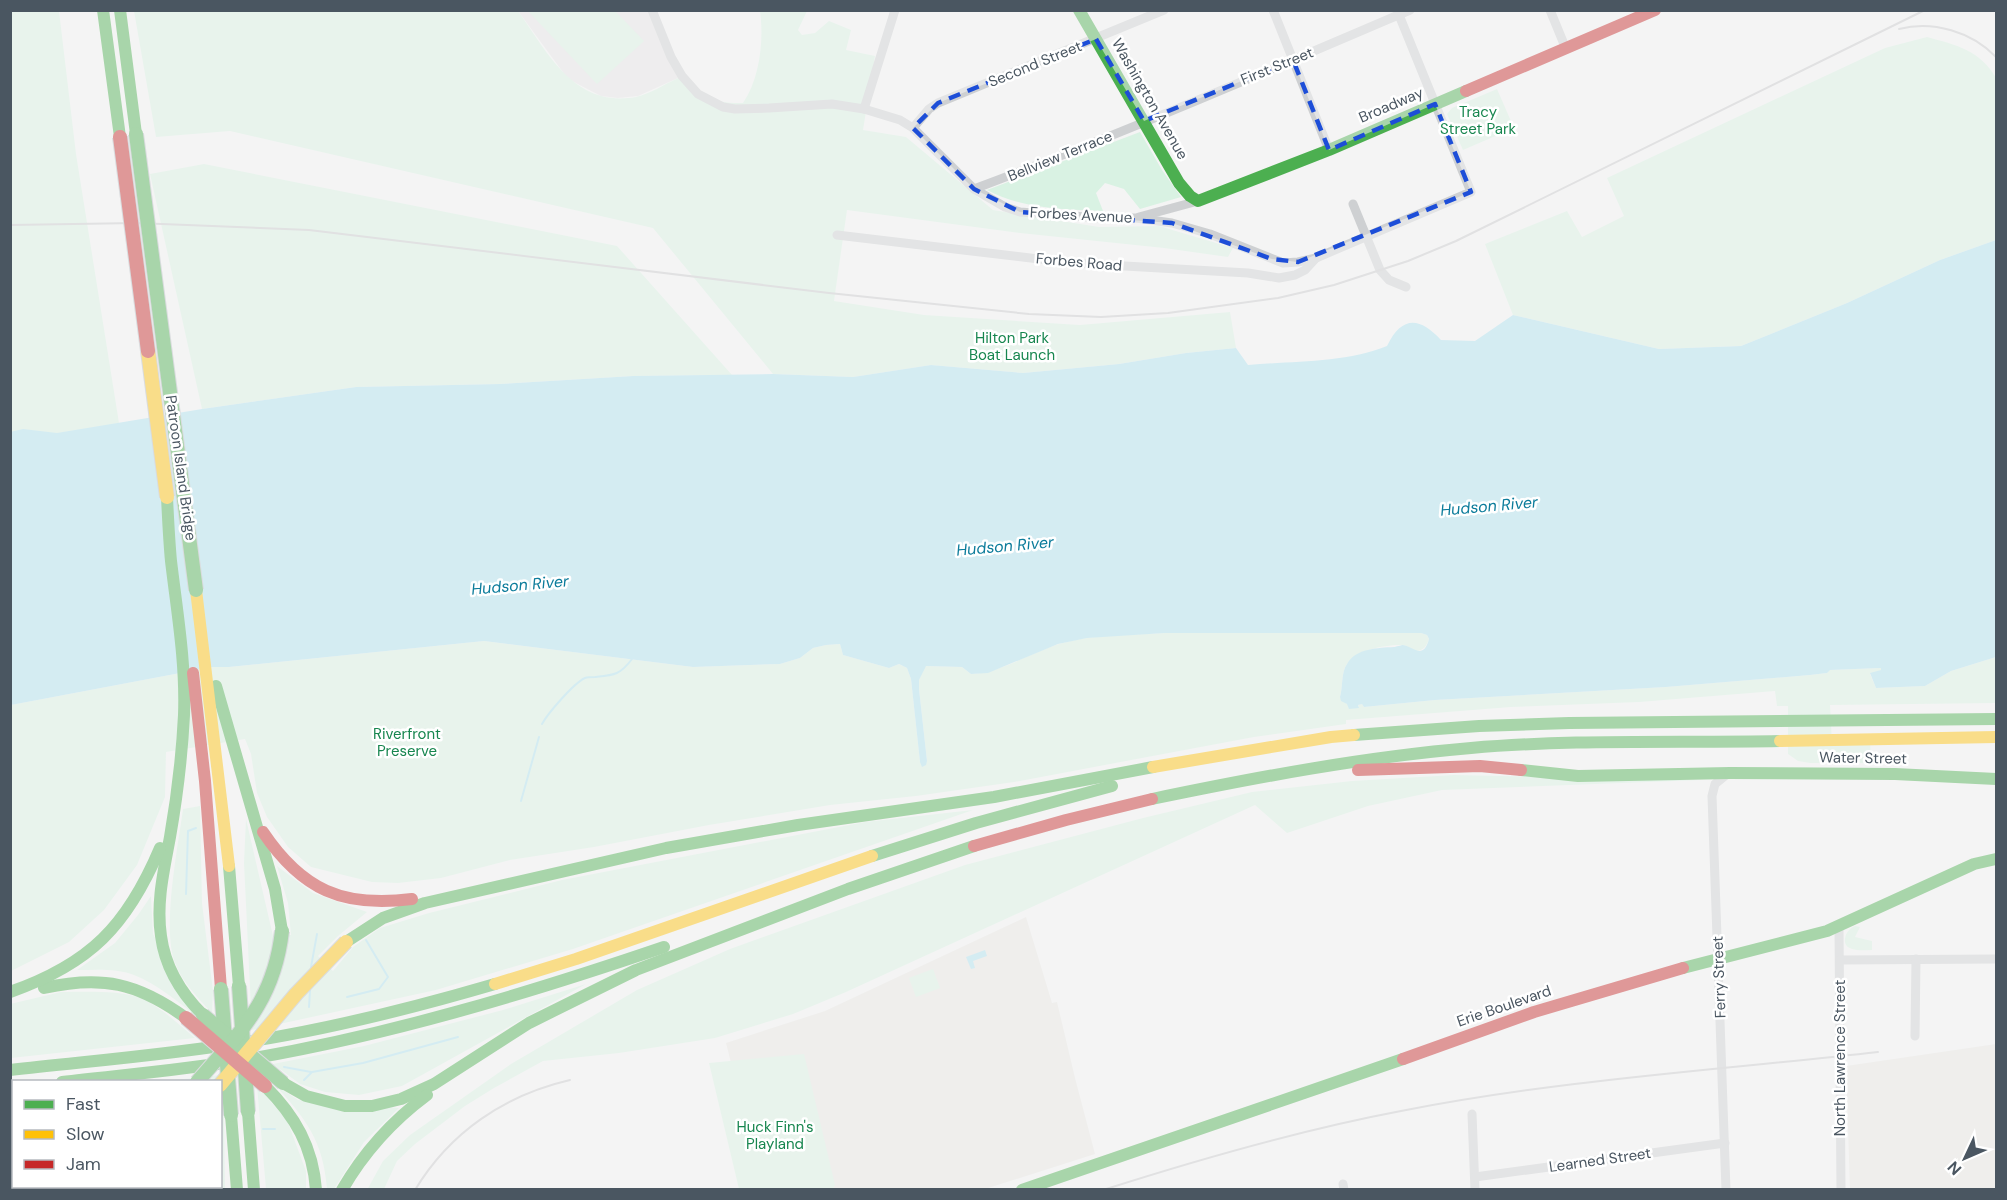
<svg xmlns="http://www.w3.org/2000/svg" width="2007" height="1200" font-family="'DM Sans',sans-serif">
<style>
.commercial{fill:#e8e7e3}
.education{fill:#e6e5e6}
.green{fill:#d9f2e3}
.water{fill:#aee2f0}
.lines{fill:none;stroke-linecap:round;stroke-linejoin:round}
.stream{stroke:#aee2f0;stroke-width:2}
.street{stroke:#ced0d2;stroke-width:9}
.fast{stroke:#4caf50;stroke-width:12}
.slow{stroke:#ffc107;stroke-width:12}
.jam{stroke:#c62828;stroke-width:12}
.rail{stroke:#c9cacc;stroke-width:2}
.fast-bridge-casing{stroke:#b9bec3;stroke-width:16;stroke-linecap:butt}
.slow-bridge-casing{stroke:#b9bec3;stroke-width:16;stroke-linecap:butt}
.jam-bridge-casing{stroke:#b9bec3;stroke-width:16;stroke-linecap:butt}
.fast-bridge{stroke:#4caf50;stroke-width:14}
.slow-bridge{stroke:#ffc107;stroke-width:14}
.jam-bridge{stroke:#c62828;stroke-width:14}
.marked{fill:none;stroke:#1d4ed8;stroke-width:4.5;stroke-dasharray:12 8;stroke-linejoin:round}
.labels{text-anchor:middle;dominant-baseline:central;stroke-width:5;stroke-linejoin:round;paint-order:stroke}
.street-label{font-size:15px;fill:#4a5661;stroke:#fff}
.park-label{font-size:15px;fill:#17864f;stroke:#fff}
.water-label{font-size:16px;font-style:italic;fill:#0c7c9b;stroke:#fff}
</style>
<rect width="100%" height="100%" fill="#f4f4f4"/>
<g class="commercial">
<polygon points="1026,917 1052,1003 1057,1002 1075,1078 1095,1154 985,1189 763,1189 726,1043 825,1011"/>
<polygon points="1996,1044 1996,1189 1850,1189 1846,1066"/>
</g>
<polygon class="education" points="518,11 648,11 678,78 638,96 618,98 601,96 568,79"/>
<g class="green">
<polygon points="10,11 59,11 76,154 119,423 11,448"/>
<path d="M134 11H518C548 53 574 108 636 97 650 94 665 84 678 78 700 96 715 104 743 103 760 78 764 40 760 11H807L798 30 802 35 815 33 829 21 851 30 846 50 875 56 863 130 906 137 993 210 1099 227 1159 226 1233 248 1228 257 1164 248 1020 233 847 210 834 301 924 315 1080 325 1230 312 1236 348 1186 353 1119 364 1023 373 931 365 853 377 773 374 653 228 230 131 156 137Z"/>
<polygon points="528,11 615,11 644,41 597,84"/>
<path d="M1927 37C1956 45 1980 50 1996 78V240L1940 260 1847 303 1741 346 1659 349 1513 315 1485 244 1567 211 1582 237 1624 216 1607 178 1885 48Z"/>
<polygon points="1497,89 1514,128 1463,150 1447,114 1452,108"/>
<path d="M1140 132 1162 170 1181 197 1140 209 1124 189 1105 183 1096 193 1103 211C1062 209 1023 209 987 190Z"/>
<polygon points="204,164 617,246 732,375 633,376 500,384 356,387 202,409 150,174"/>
<path d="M1165 633H1421L1427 635 1429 639C1427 646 1423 651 1416 651 1411 651 1409 646 1403 645 1387 644 1356 650 1347 664 1341 672 1343 687 1340 697L1347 704 1359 707 1358 705 1362 704 1364 707 1435 700 1666 687 1810 675 1827 673 1829 670 1881 668 1882 670 1870 674 1876 688 1925 686 1951 671 1996 657V703L1830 705 1832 743 1870 742 1871 763H1810L1798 761 1788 754V706H1777L1775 691 1639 702 1511 707 1346 720V724L1254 737 1014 782 916 796 830 805 709 825 594 847 510 860 441 878 398 883 372 882 311 867 288 847 267 817 257 793 251 754 245 739 166 752 165 797 137 865 104 910 69 942 11 971V705L212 667H229L484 641 693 667 780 664 800 658 813 648 826 645 840 644 843 655 889 668 899 664 907 668 911 679 920 762 927 761 919 689V680L925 666 962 667 971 674C1003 672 1029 653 1059 644 1092 634 1130 635 1165 633Z"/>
<polygon points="1454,775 1700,780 1442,790 1368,806 1287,833 1255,805 846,992 793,1014 715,1038 619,1053 543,1061 494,1088 465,1106 415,1144 397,1161 384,1189 367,1190 383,1161 410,1135 511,1064 637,990 730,949 965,865 1143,818 1252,792 1352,781"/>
<path d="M200 806 202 903 213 991 212 1013C199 999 183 983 176 965 161 931 178 847 183 809Z"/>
<polygon points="973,810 573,949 436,990 252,1030 244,863 246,819 273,936 291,935 288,903 277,866 313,893 367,912 338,936 318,956 333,971 353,947 380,928 429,913 562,880 865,822"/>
<path d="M151 896 153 934 198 1017C178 1002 157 984 134 975 116 968 96 970 77 970L115 943 138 915Z"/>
<path d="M1855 926 1860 927 1855 937 1872 941V950C1866 950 1858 951 1852 949 1839 945 1846 929 1855 926Z"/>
<polygon points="933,969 940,988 916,997 909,978"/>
<polygon points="586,984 402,1086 359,1095 325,1092 300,1084 273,1064 364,1046 503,1010"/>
<path d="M61 992C83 992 120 990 141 998 161 1007 178 1024 195 1038L11 1058 10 1004Z"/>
<polygon points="804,1054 835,1185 833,1189 739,1189 709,1063"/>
<polygon points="220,1075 224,1114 225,1189 201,1189 201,1187 220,1186 220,1082 156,1082"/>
<path d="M274 1084 298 1100 399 1108 364 1142 334 1189H327C323 1140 306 1119 274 1084Z"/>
<polygon points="257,1086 287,1120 306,1171 306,1189 266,1189"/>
<rect x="11" y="1097" width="2" height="60"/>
<polygon points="122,1187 182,1187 182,1189 127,1190"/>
</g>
<g class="water">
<path d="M1996 240V657L1951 671 1925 686 1876 688 1870 673 1881 670V668L1830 670 1827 673 1810 675 1666 687 1435 700 1364 707 1362 704 1358 705 1359 708 1349 709 1347 704 1341 701 1340 697C1343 687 1341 672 1347 664 1356 648 1378 648 1394 647 1395 647 1402 645 1403 645 1413 646 1423 661 1429 639L1427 635 1421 633H1165L1087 638 1058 644 988 673 971 674 962 667 926 666 919 680V689L927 761 926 765 922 767 920 762 911 679 907 668 899 664 889 668 843 655 840 644 826 645 813 648 800 658 780 664 693 667 484 641 229 667H212L11 705 10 432 23 429 57 433 202 409 356 387 500 384 633 376 773 374 853 377 931 365 1023 373 1119 364 1186 353 1236 348 1248 365C1293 361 1345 363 1387 346 1402 315 1420 317 1441 340L1475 341 1513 315 1659 349 1741 346 1847 303 1940 260Z"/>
<polygon points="985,950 987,956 973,961 975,968 971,969 966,957"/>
</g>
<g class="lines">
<g class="stream">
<path d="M542 724C548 713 574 683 585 678 588 677 592 677 595 677 614 675 620 675 632 659"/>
<polyline points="521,801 539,737"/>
<polyline points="186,894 188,831 196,828"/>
<polyline points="311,967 317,934"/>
<polyline points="347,997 379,989 388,977 366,940"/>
<polyline points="309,1007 310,990"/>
<polyline points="284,1067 311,1072"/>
<polyline points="304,1080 312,1072 363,1063 458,1037"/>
<polyline points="186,1082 186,1081"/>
<polyline points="263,1129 275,1129"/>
</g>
<g class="street">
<polyline points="652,10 671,57 682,76 698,94 723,107 735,109 769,108 832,104 864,109 900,120 913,128 974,189 1005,207 1020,212 1099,218 1136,218 1172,223 1210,234 1283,263 1298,262 1316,258 1471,192 1399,15"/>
<polyline points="1273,10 1329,150"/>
<polyline points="1550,10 1566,49"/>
<polyline points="864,109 895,10"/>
<polyline points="913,128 929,109 938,103 1164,10"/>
<path d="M974 189C1121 134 1265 72 1410 10"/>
<polyline points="1353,204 1380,270 1389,280 1406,287"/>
<polyline points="1139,217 1198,201"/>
<polyline points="837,235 1072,263 1248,273 1279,278 1295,275 1305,270 1316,258"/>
<polyline points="1726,775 1715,784 1712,796 1726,1190"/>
<polyline points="1839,927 1841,1190"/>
<polyline points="1840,960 1996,959"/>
<polyline points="1915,1036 1916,959"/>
<polyline points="1472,1114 1475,1190"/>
<polyline points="1475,1177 1725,1143"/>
<polyline points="1343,1184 1344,1190"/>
</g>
<g class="fast">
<polyline points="103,10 120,137"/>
<polyline points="120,10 136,134"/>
<polyline points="1079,10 1179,183 1190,196 1198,201 1329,150 1466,91"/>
<path d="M167 497C168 518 169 540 171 561 177 612 186 663 184 715 182 755 177 797 170 837 164 870 156 902 161 936 165 967 181 993 203 1015"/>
<polyline points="216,686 275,889 282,931"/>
<polyline points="1354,735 1479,726 1569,723 1996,719"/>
<polyline points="1521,770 1578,776 1730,773"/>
<polyline points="1730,773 1895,774 1996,779"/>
<path d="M1152 799C1258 777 1364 757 1471 748 1573 739 1677 743 1780 741"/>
<polyline points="872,856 976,823 1112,786"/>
<polyline points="229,866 239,986"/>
<polyline points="346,942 383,918 425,903 666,848 798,825 994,797 1153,767"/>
<polyline points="1683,968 1827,931 1974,864 1996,859"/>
<path d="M44 988C102 975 138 983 186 1018"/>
<path d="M10 992C90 964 127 926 160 848"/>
<path d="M10 1070C89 1061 168 1055 246 1042 330 1029 413 1008 495 984"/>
<path d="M62 1082C122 1075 183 1070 243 1060 386 1036 526 994 664 947"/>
<polyline points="283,1083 306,1096 345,1106 372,1106 401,1099 434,1084 529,1023 636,970 848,889 974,846"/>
<path d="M265 1086C295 1116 313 1147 316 1190"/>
<polyline points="10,1087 14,1087"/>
<polyline points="248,1112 254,1190"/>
<polyline points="231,1115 237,1190"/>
<polyline points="10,1168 14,1168"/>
<polyline points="188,1186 188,1190"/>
<path d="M342 1190C364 1152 392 1121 427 1095"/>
<polyline points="1022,1190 1403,1059"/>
</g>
<g class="slow">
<polyline points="196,590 229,866"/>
<polyline points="1780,741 1996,737"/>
<polyline points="1153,767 1331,737 1354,735"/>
<polyline points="495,984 576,959 872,856"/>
<polyline points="102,1186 110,1190"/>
</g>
<g class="jam">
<polyline points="1466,91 1655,10"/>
<polyline points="193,673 205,781 221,989"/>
<polyline points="1358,770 1480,766 1521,770"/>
<path d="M263 832C302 890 343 908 412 899"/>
<polyline points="974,846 1066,820 1152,799"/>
<polyline points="1403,1059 1534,1012 1683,968"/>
</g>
<g class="rail">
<path d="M1899 29C1933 20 1972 32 1996 57"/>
<polyline points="10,225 137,223 309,230 829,293 1029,314 1101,317 1168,313 1278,298 1334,285 1408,261 1456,241 1925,10"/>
<path d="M415 1190C450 1132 505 1095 570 1080"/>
<path d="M1103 1190C1200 1159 1300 1130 1401 1111 1558 1080 1719 1070 1878 1052"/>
</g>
<defs>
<g id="fast-bridge">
<polyline points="136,134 196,590"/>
<polyline points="239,986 248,1112"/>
<polyline points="221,989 231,1115"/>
<polyline points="203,1015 283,1083"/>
<path d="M197 1082C241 1031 274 1001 282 931"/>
</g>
<g id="slow-bridge">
<polyline points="148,351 167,497"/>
<polyline points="220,1085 296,994 346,942"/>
</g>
<g id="jam-bridge">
<polyline points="120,137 148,351"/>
<polyline points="186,1018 265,1086"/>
</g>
</defs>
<use href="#fast-bridge" class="fast-bridge-casing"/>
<use href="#slow-bridge" class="slow-bridge-casing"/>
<use href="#jam-bridge" class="jam-bridge-casing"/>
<use href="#fast-bridge" class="fast-bridge"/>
<use href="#slow-bridge" class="slow-bridge"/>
<use href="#jam-bridge" class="jam-bridge"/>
</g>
<path d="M0 0H2007V1200H0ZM1096 39 1144 121 1293 60 1329 150 1435 104 1471 192 1298 262 1272 259 1172 223 1020 212 974 189 913 128 938 103Z" fill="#f4f4f4" fill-opacity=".55" fill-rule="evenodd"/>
<path class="marked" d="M1096 39 1144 121 1293 60 1329 150 1435 104 1471 192 1298 262 1272 259 1172 223 1020 212 974 189 913 128 938 103Z"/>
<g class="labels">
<g class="street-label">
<text transform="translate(1035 64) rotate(-22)">Second Street</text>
<text transform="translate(1277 66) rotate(-22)">First Street</text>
<text transform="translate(1150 99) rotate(60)">Washington Avenue</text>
<text transform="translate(1391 105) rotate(-23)">Broadway</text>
<text transform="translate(1060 156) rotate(-22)">Bellview Terrace</text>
<text transform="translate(1081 215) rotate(3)">Forbes Avenue</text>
<text transform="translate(1079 262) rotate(5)">Forbes Road</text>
<text transform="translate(181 468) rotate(82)">Patroon Island Bridge</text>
<text transform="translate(1863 758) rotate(1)">Water Street</text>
<text transform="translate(1719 977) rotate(-92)">Ferry Street</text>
<text transform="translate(1504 1006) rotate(-19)">Erie Boulevard</text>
<text transform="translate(1840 1058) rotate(-90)">North Lawrence Street</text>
<text transform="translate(1600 1160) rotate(-8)">Learned Street</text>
</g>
<g class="park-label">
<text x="1478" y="112">Tracy<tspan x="1478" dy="17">Street Park</tspan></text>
<text x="1012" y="338">Hilton Park<tspan x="1012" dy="17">Boat Launch</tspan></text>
<text x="407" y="734">Riverfront<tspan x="407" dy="17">Preserve</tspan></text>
<text x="775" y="1127">Huck Finn's<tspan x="775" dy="17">Playland</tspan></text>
</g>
<g class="water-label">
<text transform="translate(1489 506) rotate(-5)">Hudson River</text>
<text transform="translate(1005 546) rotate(-5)">Hudson River</text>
<text transform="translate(520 585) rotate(-5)">Hudson River</text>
</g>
</g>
<rect width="2007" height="1200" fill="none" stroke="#4a5661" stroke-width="24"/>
<rect x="12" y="1080" width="210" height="108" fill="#ffffff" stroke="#b7bbc0" stroke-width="1.5"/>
<rect x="24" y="1100" width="30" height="9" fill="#4caf50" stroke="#b7bbc0" stroke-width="1.5"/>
<text x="66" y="1110" font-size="18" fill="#4a5661">Fast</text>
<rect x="24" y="1130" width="30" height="9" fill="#ffc107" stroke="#b7bbc0" stroke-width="1.5"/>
<text x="66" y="1140" font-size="18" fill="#4a5661">Slow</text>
<rect x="24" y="1160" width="30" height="9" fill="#c62828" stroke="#b7bbc0" stroke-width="1.5"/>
<text x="66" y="1170" font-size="18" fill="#4a5661">Jam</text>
<g transform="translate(1965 1158) rotate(226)" stroke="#ffffff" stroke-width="4.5" paint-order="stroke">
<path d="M0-4.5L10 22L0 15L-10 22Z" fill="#4a5661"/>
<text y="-9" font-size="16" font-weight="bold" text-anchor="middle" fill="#4a5661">N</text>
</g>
</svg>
